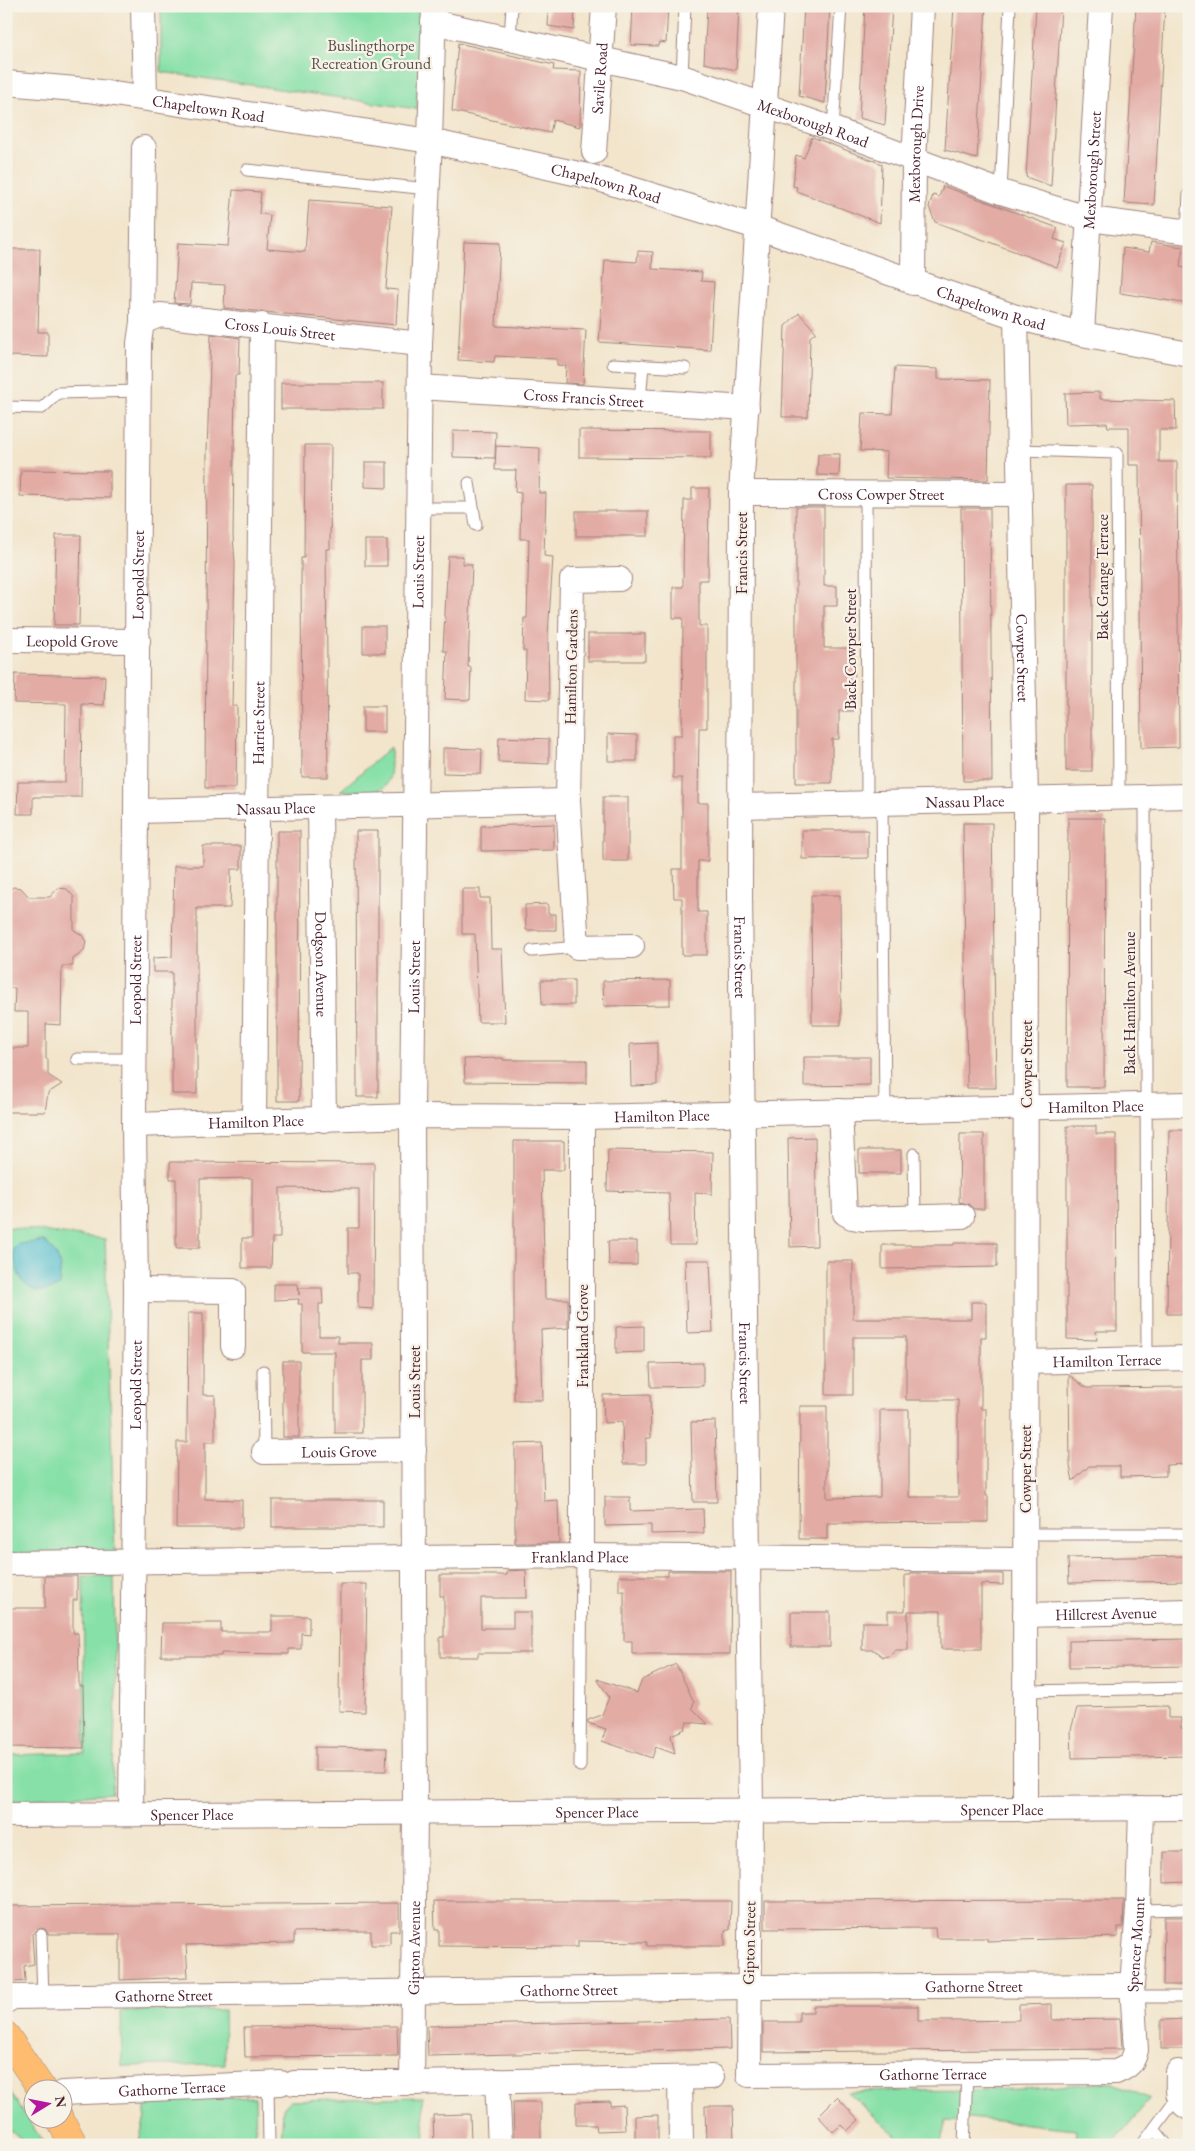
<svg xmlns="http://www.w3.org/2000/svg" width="1195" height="2151" font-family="'EB Garamond',serif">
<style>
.green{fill:#86e0a7;stroke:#688069}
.water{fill:#54bfd0;stroke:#4f6f7e}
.building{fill:#e2aba4}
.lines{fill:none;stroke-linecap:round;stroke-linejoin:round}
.lane-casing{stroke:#9e827c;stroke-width:13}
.street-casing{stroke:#9e827c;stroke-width:26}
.primary-casing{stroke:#9e827c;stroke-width:29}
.lane{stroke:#fff;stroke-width:11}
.street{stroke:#fff;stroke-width:24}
.primary{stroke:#febc70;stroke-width:28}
.labels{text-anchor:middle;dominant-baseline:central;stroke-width:4.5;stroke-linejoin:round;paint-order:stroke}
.park-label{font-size:16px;fill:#594f4a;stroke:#f7f3e8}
.street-label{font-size:16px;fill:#4a1f2b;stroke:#f7f3e8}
</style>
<rect width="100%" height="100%" fill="#f7f3e8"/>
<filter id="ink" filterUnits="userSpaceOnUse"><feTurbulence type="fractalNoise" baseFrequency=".02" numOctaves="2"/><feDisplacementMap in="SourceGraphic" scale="10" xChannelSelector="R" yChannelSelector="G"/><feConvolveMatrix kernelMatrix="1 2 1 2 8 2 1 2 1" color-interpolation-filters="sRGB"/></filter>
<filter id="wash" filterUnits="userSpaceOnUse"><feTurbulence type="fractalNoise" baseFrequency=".0096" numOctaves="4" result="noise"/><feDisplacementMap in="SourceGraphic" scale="20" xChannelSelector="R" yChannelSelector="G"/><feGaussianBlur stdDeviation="1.12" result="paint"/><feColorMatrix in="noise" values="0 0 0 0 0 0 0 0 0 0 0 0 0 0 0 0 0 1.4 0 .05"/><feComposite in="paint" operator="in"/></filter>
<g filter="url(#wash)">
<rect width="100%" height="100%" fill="#f2e5cc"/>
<g class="green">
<polygon points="161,6 421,6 417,109 161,72"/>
<path d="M391 747C392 798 386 790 340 791Z"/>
<polygon points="6,1227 105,1239 115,1556 6,1553"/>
<polygon points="83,1576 114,1576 116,1694 112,1793 6,1801 6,1755 85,1753"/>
<polygon points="224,2010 225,2064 122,2066 121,2011"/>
<polygon points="1112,2082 1150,2099 1111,2145 1083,2145 1087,2141 1075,2140 1076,2129 959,2117 959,2122 945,2121 942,2145 907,2145 847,2092 1022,2089"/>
<polygon points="6,2086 45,2145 29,2145 6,2128"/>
<polygon points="255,2097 256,2142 244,2145 138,2145 145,2117 145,2100"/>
<polygon points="423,2097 425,2145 281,2145 283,2109 290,2100"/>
</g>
<path class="water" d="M44 1241C60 1256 63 1265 58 1287 25 1301 16 1276 13 1248L17 1244Z"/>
<g id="blocks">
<g class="building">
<polygon points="549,6 575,6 574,30 548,26"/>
<polygon points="633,6 668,6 666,43 659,42 658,46 631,45"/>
<polygon points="707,6 739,6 736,70 704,63"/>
<polygon points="804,6 830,6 825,103 799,96"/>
<polygon points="865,6 892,6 885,125 859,118"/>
<polygon points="954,6 986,6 977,159 945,150"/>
<polygon points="1036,6 1061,6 1051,186 1026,177"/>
<polygon points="1136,6 1165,6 1154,205 1124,203"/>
<polygon points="458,43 554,65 553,70 581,71 580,127 553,120 550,133 452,111"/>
<polygon points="812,137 882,164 880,223 796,191 797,187 793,186 796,155 804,158"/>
<polygon points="943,186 1058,228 1054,239 1066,243 1057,267 935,222 929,207 933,195 939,197"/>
<polygon points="233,190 261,192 259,214 270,215 267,249 305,252 309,200 392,206 386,289 398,290 396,325 224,308 225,285 191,283 190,304 174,303 178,243 228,246"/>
<polygon points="464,242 500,243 496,326 586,330 583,384 565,383 566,366 557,365 557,359 495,356 494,362 458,360"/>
<polygon points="1151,242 1183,247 1180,267 1189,269 1189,304 1120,293 1123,248 1149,252"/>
<polygon points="6,249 40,249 38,332 48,332 48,357 6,356"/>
<polygon points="638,251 653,252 652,269 702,272 701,281 714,282 710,350 599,342 605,260 637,262"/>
<polygon points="799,313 816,332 810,337 808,417 782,417 785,326"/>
<polygon points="211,334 240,338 239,375 235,375 233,536 235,563 232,706 237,706 236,788 205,788 207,451"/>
<polygon points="895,367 938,369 938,379 990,380 988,480 886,478 887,452 860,451 862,413 892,414"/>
<rect x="281" y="383" width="102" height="26"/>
<polygon points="1100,392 1100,399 1175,401 1176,430 1159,430 1159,462 1177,462 1179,747 1141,748 1139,465 1129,465 1129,427 1108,427 1107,423 1066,424 1065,393"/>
<polygon points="579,430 711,431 711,458 579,457"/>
<polygon points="453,431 496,432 495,458 453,457"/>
<polygon points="305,445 331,445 330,549 326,549 328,777 302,777 301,558 304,558"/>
<polygon points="496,446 540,448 539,493 546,493 544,556 553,557 548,635 549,700 525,699 526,651 523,651 524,618 527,618 529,539 520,539 521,493 515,492 516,470 495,470"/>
<polygon points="818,454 840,454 839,476 817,475"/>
<polygon points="365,462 387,462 387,488 365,487"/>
<polygon points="21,470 110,471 110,498 20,496"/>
<rect x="1066" y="485" width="26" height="286"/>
<polygon points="692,488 709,488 708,580 699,580 699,626 707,626 707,728 699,728 698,803 708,803 708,861 698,861 698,912 707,912 707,955 682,955 682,898 674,898 673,869 682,869 682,778 673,778 673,735 682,735 683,618 673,618 673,587 683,587 684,500 692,500"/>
<polygon points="796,507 824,507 824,586 837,586 837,606 824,606 824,648 855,648 854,711 839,711 839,739 832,739 832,783 796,783"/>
<polygon points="961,508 990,508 992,781 963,781"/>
<rect x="576" y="511" width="72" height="25"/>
<polygon points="56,535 81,535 79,625 54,625"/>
<rect x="365" y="540" width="22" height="26"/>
<polygon points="448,556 463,556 463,564 472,564 468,667 471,667 470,700 445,699 447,651 443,651"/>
<rect x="363" y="626" width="22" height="27"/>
<rect x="588" y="634" width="57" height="27"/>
<polygon points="15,674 105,676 104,705 82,704 81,797 33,797 33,814 17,814 18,782 65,782 66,704 14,703"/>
<rect x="363" y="706" width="22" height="26"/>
<polygon points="608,734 637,735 637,761 608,761"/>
<polygon points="499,737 549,739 549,764 498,762"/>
<polygon points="443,748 482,749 481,774 443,773"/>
<rect x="603" y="797" width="25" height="64"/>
<polygon points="1068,818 1105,818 1104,1087 1067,1087"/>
<polygon points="963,823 992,823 996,1088 967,1088"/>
<polygon points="554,824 554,850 481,851 481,826"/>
<polygon points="802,830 868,830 868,858 802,859"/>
<polygon points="277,831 300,831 299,1101 277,1101"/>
<polygon points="356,831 378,831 378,1097 357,1097"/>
<polygon points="203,846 241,846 241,869 231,869 230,908 197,908 197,1094 172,1094 172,972 153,972 153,958 172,957 174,866 203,866"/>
<polygon points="13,887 21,888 29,897 50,897 58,888 67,889 74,897 74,930 82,935 86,942 84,951 73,959 73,966 62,966 61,1025 46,1024 46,1059 48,1059 48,1075 62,1084 48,1093 45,1112 6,1112 6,1048 28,1048 28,1012 14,1012 15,988 6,988 6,894"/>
<polygon points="462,889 480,889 480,898 490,898 491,949 502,949 505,1022 478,1022 475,934 462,934"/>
<polygon points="811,895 840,895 841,1025 812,1025"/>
<polygon points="548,904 548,914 556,914 556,930 526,930 525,905"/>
<polygon points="541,980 574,980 574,1005 542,1005"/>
<polygon points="670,980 670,1005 604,1006 603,981"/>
<polygon points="657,1043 657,1085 631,1086 630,1044"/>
<polygon points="804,1057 870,1057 870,1085 804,1086"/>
<polygon points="503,1058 503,1060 587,1060 587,1083 465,1082 464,1059"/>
<polygon points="1067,1126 1096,1126 1096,1134 1116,1134 1117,1331 1096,1331 1097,1340 1067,1339"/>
<polygon points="1169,1130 1189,1130 1189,1314 1167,1314"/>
<polygon points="960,1134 984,1134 984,1209 974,1209 968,1204 959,1202"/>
<polygon points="815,1137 817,1246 790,1247 788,1138"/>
<polygon points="514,1141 564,1141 564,1170 542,1170 545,1299 568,1299 568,1328 541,1330 543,1400 514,1400"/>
<polygon points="608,1150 713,1152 712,1194 695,1193 696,1245 670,1245 669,1193 607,1191"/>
<rect x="859" y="1150" width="42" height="23"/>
<polygon points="170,1162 374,1163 373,1309 358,1308 358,1273 348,1273 348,1228 359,1228 359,1189 280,1188 280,1238 272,1238 271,1268 242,1268 242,1238 252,1238 252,1178 200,1179 200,1248 176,1248 176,1179 170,1179"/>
<polygon points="608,1241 637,1241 637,1265 609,1265"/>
<polygon points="954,1243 997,1243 997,1267 882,1269 882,1245 954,1245"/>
<polygon points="685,1260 710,1260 713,1332 687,1333"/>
<polygon points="826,1261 853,1261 853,1319 971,1319 971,1302 986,1302 986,1337 981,1337 981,1409 986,1409 986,1496 988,1496 988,1522 827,1523 827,1539 799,1539 800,1406 827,1406 827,1498 880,1497 880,1410 909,1410 909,1497 958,1497 958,1400 906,1400 906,1337 853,1337 853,1395 826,1395"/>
<polygon points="274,1284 298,1284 299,1295 299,1288 322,1288 323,1304 319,1304 319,1336 338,1336 338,1343 373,1343 373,1360 362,1360 362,1433 335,1433 335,1352 302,1352 302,1304 298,1304 299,1299 274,1300"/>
<polygon points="188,1313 203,1313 203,1395 215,1395 215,1442 205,1442 205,1499 242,1500 242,1528 176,1528 177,1442 187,1442"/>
<polygon points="644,1326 644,1352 616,1353 616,1327"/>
<rect x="283" y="1361" width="16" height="76"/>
<polygon points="703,1363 703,1386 651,1387 650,1364"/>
<polygon points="1069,1375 1086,1388 1189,1387 1189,1464 1166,1465 1166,1476 1120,1477 1120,1466 1089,1466 1073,1481 1070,1466"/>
<polygon points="650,1394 651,1438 646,1438 646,1464 623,1464 622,1422 604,1423 603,1395"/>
<polygon points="715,1421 717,1502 693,1502 691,1422"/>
<polygon points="542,1443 544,1501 558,1500 559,1543 515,1543 515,1444"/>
<polygon points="605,1497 630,1497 630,1511 703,1509 704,1533 651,1534 651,1525 605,1526"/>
<rect x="272" y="1500" width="111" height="27"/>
<polygon points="1189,1556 1189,1581 1069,1583 1068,1558"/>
<polygon points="526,1570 527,1598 481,1598 481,1628 513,1628 513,1612 531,1612 531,1653 478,1653 478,1657 440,1657 440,1637 444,1637 444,1596 440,1596 440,1575 507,1575 507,1571"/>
<polygon points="668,1571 731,1571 730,1654 632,1654 632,1641 624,1641 624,1591 619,1591 619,1576 668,1576"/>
<polygon points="911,1573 1003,1574 1003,1585 981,1584 981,1649 941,1649 941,1611 908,1611 908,1650 896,1650 889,1656 883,1657 874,1650 862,1650 862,1622 888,1622 888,1611 905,1611 905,1575 911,1575"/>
<polygon points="45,1576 77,1576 77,1600 73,1600 73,1633 78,1633 79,1686 83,1686 84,1748 6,1747 6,1608 45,1608"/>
<polygon points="340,1584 367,1584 365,1712 339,1711"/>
<rect x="791" y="1612" width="39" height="35"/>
<polygon points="272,1616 309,1616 309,1634 301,1633 301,1649 289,1649 289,1654 221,1653 221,1656 161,1656 162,1623 221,1623 221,1632 272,1632"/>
<polygon points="1189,1639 1189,1666 1069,1668 1069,1641"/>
<polygon points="676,1664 694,1702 692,1708 708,1724 687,1722 685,1729 671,1735 675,1754 656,1747 652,1758 602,1741 606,1729 588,1723 588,1720 602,1715 609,1697 597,1679 637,1693 642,1680"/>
<polygon points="1168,1706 1168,1718 1181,1718 1181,1728 1189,1728 1189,1756 1072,1758 1071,1730 1077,1708"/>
<polygon points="315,1747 387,1748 386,1771 315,1771"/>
<polygon points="1164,1852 1189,1852 1189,1882 1164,1883"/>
<polygon points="1124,1900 1123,1927 1118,1927 1118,1937 987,1941 987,1938 936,1938 935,1928 765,1929 765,1901"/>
<polygon points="434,1901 731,1901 730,1930 725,1930 725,1946 647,1946 647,1942 578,1941 578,1947 439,1946 439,1930 435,1930"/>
<polygon points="399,1903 399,1931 390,1931 390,1945 371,1945 371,1931 350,1931 294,1932 294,1943 186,1945 188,1977 120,1980 120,1934 48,1934 45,1929 40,1928 32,1934 34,1964 24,1966 25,1981 6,1983 6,1906"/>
<polygon points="1164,1917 1189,1917 1189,1985 1163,1985"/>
<polygon points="1052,2004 1052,2020 1120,2019 1122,2049 763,2052 763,2022 799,2022 799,2012 813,2012 813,2006 918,2006 918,2021 952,2021 1019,2020 1019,2005"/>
<polygon points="729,2019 730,2049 428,2056 427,2026"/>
<polygon points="1189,2019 1189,2049 1161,2049 1161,2020"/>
<polygon points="397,2026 398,2056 245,2057 244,2027"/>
<polygon points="837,2097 859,2120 847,2131 841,2125 833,2132 818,2116"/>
<polygon points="610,2101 610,2106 624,2105 625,2130 597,2131 596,2125 576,2125 576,2102"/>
<polygon points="513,2102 541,2102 541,2139 514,2140"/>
<polygon points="705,2106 733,2106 734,2145 706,2145"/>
<polygon points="470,2114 471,2142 434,2143 433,2115"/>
<polygon points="658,2115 658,2145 635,2145 635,2116"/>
</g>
</g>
</g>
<g filter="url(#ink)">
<use href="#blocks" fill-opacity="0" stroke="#9e827c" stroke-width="1"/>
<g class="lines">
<defs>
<g id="lane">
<polyline points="510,39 512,6"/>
<polyline points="682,77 685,6"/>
<polyline points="833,129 841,6"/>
<polyline points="247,170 428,189"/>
<polyline points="1001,192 1010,6"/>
<polyline points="1187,232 1189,194"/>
<polyline points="613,364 685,368"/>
<polyline points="640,401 643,365"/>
<polyline points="6,407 42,408 58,393 139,391"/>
<polyline points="1020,450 1117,453 1119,798"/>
<polyline points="469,483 476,525"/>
<polyline points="866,494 867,803"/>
<polyline points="418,508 473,508"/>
<polyline points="1145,797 1147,1359"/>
<polyline points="882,803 885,1110"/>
<polyline points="532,951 577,947"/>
<polyline points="77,1059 135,1059"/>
<polyline points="914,1154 915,1217"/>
<polyline points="263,1371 264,1452"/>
<polyline points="1025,1534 1189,1534"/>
<polyline points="1025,1691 1189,1688"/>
<polyline points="580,1766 582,1556"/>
<polyline points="1138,1910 1189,1909"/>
<polyline points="41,1935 43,1997"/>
<polyline points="1133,1997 1189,1997"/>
<polyline points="268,2084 269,2145"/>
<polyline points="1154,2129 1167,2145"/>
<polyline points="964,2145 967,2073"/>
<polyline points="1142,2145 1178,2096"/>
</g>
<g id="street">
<polyline points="143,6 145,98"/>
<path id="s1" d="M771 6 741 493 740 894 751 1811 749 2075 1116 2072C1128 2067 1133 2063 1136 2050L1132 1985 1138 1910 1141 1808"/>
<path id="s2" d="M433 22 682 77 833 129 1001 192 1090 219 1189 232"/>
<path id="s3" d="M6 83 87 90 430 141 592 177 757 227 1016 317 1082 334 1189 354"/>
<path id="s4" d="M594 152 604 6"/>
<path id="s5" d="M913 283 914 161 922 6"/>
<path id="s6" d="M1016 317 1026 800 1025 1810"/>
<path id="s7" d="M142 322 160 315 420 344"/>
<path id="s8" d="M1082 334 1101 6"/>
<path id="s9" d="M420 387 747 408"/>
<path id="s10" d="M741 493 1020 494"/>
<polyline points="619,579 572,580 568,801 577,947 632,946"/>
<path id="s11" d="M6 640 138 641"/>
<path id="s12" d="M740 806 1189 796"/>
<path id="s13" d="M320 808 324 1120"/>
<path id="s14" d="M136 811 568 801"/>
<polyline points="840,1111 845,1213 852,1217 864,1219 962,1216"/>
<path id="s15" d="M254 1121 262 325"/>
<path id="s16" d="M134 1125 412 1116 582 1117 1189 1104"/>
<polyline points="136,1290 233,1291 233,1346"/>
<path id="s17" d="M1025 1362 1189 1358"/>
<path id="s18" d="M264 1452 414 1450"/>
<polyline points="582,1556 582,1117"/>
<path id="s19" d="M6 1563 582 1556 1025 1560"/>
<path id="s20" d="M1025 1615 1189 1611"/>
<path id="s21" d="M131 1814 136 1290 134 1125 139 343 142 322 144 148"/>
<path id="s22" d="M6 1815 1189 1808"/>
<path id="s23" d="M6 2001 13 1997 748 1987 1132 1985"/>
<path d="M1178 2072C1178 2085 1175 2102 1189 2108"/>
<polyline points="680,2078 681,2145"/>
<polyline points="497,2081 500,2145"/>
<polyline points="294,2083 412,2083 712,2077"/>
<path id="s24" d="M412 2083 415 1814 412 1116 416 734 420 344 430 141 434 6"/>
<path id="s25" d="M62 2093 281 2083"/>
</g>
<g id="primary">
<polyline points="6,2036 41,2088"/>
<polyline points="59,2118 74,2145"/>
</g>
</defs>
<use href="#lane" class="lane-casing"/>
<use href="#street" class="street-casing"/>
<use href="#primary" class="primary-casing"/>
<use href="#lane" class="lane"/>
<use href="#street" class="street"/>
<use href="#primary" class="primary"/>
</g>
</g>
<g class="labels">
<g class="park-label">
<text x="371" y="45">Buslingthorpe<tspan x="371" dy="18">Recreation Ground</tspan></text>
</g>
<g class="street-label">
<text stroke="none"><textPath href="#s4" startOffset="74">Savile Road</textPath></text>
<text stroke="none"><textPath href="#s3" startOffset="204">Chapeltown Road</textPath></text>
<text stroke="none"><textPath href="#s2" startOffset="394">Mexborough Road</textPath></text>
<text stroke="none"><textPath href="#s5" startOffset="139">Mexborough Drive</textPath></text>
<text stroke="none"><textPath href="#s8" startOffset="164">Mexborough Street</textPath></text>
<text stroke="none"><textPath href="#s3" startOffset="609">Chapeltown Road</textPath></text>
<text stroke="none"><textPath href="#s3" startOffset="1014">Chapeltown Road</textPath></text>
<text stroke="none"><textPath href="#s7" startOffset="140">Cross Louis Street</textPath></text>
<text stroke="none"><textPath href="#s9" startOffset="164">Cross Francis Street</textPath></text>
<text stroke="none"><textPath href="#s10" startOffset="140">Cross Cowper Street</textPath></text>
<text transform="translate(741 553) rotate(-90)">Francis Street</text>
<text stroke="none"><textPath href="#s24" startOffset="1511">Louis Street</textPath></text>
<text stroke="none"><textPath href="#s21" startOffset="1239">Leopold Street</textPath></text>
<text transform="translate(1102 577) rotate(-90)">Back Grange Terrace</text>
<text stroke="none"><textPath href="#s11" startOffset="66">Leopold Grove</textPath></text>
<text transform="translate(850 649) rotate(-90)">Back Cowper Street</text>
<text stroke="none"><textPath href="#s6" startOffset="341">Cowper Street</textPath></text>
<text transform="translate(571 667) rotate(-89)">Hamilton Gardens</text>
<text stroke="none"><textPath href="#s15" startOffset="398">Harriet Street</textPath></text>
<text stroke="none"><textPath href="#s12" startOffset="225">Nassau Place</textPath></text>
<text stroke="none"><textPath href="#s14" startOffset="140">Nassau Place</textPath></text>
<text stroke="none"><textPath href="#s1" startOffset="952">Francis Street</textPath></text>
<text stroke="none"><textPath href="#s13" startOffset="156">Dodgson Avenue</textPath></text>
<text stroke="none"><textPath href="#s24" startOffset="1106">Louis Street</textPath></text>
<text stroke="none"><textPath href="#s21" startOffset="834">Leopold Street</textPath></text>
<text transform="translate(1129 1003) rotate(-90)">Back Hamilton Avenue</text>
<text transform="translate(1026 1064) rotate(-90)">Cowper Street</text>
<text stroke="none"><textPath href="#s16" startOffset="962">Hamilton Place</textPath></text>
<text stroke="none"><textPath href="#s16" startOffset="528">Hamilton Place</textPath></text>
<text stroke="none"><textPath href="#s16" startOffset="122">Hamilton Place</textPath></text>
<text transform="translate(582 1336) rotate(-90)">Frankland Grove</text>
<text stroke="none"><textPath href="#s17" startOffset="82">Hamilton Terrace</textPath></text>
<text stroke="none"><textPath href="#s1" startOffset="1358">Francis Street</textPath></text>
<text transform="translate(414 1382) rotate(-90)">Louis Street</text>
<text stroke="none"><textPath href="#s21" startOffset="429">Leopold Street</textPath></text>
<text stroke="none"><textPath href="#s18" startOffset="75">Louis Grove</textPath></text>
<text transform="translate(1025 1469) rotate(-90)">Cowper Street</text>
<text stroke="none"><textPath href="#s19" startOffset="574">Frankland Place</textPath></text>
<text stroke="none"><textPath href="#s20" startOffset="81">Hillcrest Avenue</textPath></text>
<text stroke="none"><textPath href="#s22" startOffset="996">Spencer Place</textPath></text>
<text stroke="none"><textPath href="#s22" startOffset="591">Spencer Place</textPath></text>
<text stroke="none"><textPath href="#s22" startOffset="186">Spencer Place</textPath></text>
<text transform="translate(749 1943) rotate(-89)">Gipton Street</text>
<text stroke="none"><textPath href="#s1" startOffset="2574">Spencer Mount</textPath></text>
<text stroke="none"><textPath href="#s24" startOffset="135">Gipton Avenue</textPath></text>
<text stroke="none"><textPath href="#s23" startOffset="969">Gathorne Street</textPath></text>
<text stroke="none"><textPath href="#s23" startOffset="564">Gathorne Street</textPath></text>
<text stroke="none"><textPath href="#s23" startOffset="159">Gathorne Street</textPath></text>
<text stroke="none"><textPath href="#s1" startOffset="2254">Gathorne Terrace</textPath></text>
<text stroke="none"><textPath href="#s25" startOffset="110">Gathorne Terrace</textPath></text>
</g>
</g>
<rect width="1195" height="2151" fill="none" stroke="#f7f3e8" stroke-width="25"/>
<g transform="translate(48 2104) rotate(80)"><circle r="24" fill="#f7f3e8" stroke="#b29e9c"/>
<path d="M0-4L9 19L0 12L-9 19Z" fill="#b5179e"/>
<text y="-8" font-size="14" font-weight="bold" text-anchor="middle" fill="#4a1f2b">N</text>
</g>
</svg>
